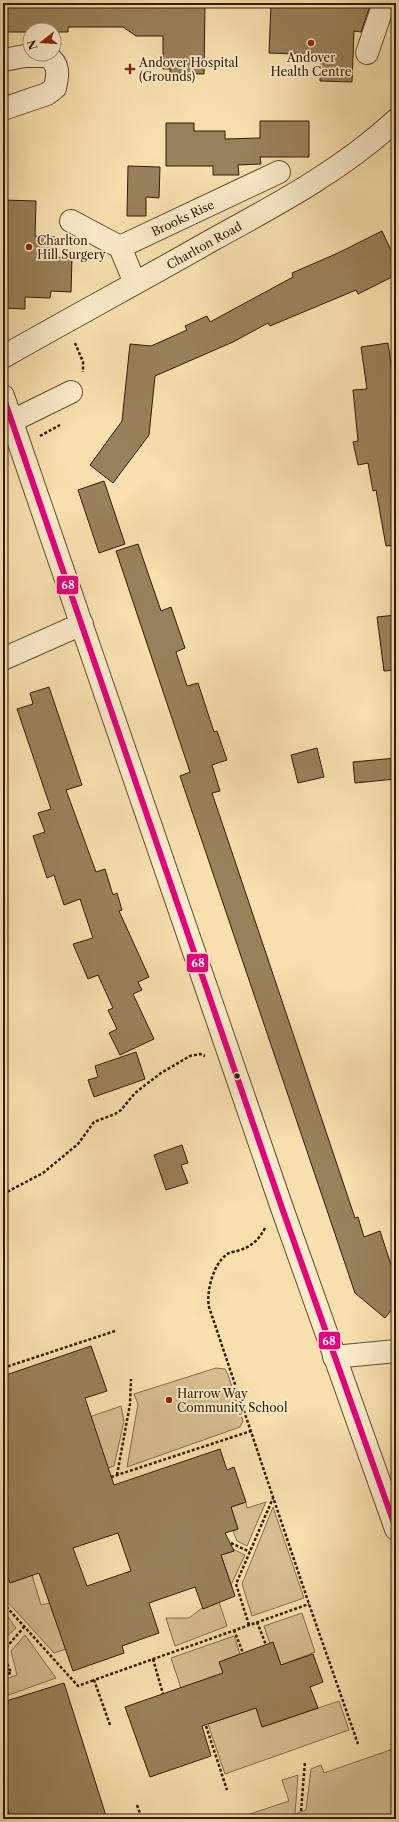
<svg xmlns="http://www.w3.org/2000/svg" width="399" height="1822" font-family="'Libre Caslon Text',serif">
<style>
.green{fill:#d6be91;stroke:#846c4a}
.building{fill:#99815b;stroke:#331a02;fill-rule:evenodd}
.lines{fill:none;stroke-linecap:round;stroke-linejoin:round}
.minor-casing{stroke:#644c2d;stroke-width:24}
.path{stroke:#331a02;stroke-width:2.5;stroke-dasharray:3 2;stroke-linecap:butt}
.minor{stroke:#faebca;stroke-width:22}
.bus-1-casing{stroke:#faebca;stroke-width:9}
.bus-1{stroke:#e5007d;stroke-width:6}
.poi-dot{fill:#8f2418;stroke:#faebca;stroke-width:1.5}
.bus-dot{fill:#331a02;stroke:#faebca;stroke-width:1.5}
.labels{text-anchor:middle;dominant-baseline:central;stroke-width:3.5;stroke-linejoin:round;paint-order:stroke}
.poi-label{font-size:12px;fill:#331a02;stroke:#faebca;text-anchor:start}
.street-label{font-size:12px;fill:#331a02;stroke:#faebca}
.line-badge{stroke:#faebca;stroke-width:1.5}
.badge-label{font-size:11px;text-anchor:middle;font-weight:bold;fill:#fff}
</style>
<rect width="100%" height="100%" fill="#f7e0ae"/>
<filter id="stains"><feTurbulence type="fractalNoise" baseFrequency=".005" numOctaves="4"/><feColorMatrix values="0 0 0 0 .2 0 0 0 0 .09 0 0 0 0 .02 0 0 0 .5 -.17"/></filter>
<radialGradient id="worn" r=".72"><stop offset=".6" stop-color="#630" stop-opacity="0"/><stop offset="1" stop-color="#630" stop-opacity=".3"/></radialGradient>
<g class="green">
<polygon points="216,1368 225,1369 228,1375 243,1421 240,1427 127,1467 138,1404 134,1394"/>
<polygon points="121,1406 124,1421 114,1466 108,1468 81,1420"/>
<polygon points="246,1502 247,1508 266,1502 247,1546 237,1541 233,1531 238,1529 231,1507"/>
<polygon points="273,1507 304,1598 252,1616 242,1584"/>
<polygon points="233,1549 245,1555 231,1585 221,1555 234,1551"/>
<polygon points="3,1563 10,1583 32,1575 41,1605 50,1603 66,1649 54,1653 5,1599 3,1592"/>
<polygon points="219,1602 227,1626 175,1646 166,1618 189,1618 202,1608 203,1609"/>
<polygon points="3,1610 16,1628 6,1637 3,1644"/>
<polygon points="302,1613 315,1652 281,1665 273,1643 270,1644 264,1626"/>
<polygon points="25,1635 56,1678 3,1697 3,1680 17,1675 11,1651"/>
<polygon points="234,1636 240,1654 220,1662 223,1673 181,1688 171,1658"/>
<polygon points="339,1701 349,1730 225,1774 208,1724 256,1708 263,1727"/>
<polygon points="396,1748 396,1819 235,1819 289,1801 282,1780 298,1775 295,1814 306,1810 311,1769 321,1765 324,1773"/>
</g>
<g class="building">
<polygon points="3,3 205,3 204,74 170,73 170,69 163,69 163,36 136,36 123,27 68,27 68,32 54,32 54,30 30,30 30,32 3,32"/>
<polygon points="271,3 371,3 361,32 354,31 352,82 320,81 321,55 269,53"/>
<polygon points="260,121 309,121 309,157 260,157 261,164 238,165 239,175 213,175 213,166 166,166 166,123 194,123 194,131 225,131 225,139 260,138"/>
<polygon points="128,166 160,167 159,198 146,197 146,216 127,216"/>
<polygon points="3,200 36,201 35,236 55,237 55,257 72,258 71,292 51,291 50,298 25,297 25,309 3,308"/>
<polygon points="382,231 396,261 396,275 358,294 356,290 270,326 268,323 233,342 155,376 149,435 113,483 90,465 122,421 130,344 151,346 187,330 185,326 207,316 210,322 293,277 292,273 338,253"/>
<polygon points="388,343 394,387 396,387 396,545 386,546 376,490 373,491 368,463 358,465 353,442 358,441 353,390 367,389 361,347"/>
<polygon points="104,481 125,544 99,553 78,490"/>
<polygon points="138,544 161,611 171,607 185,648 176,652 187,686 198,683 214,732 217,731 227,760 212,765 220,791 212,793 355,1218 358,1217 364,1237 380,1231 396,1280 396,1304 385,1318 355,1293 180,776 190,772 116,551"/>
<polygon points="396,615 396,670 384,671 377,617"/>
<polygon points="49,687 82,785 66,790 96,872 105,869 113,895 117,893 122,910 119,911 149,977 138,982 142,990 133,994 154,1039 120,1055 109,1033 117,1029 108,1010 113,1008 98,975 88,979 73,944 93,938 80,899 64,905 54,875 47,878 33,836 45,832 38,813 51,809 17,709 33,704 30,693"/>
<polygon points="317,748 324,777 298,783 291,755"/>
<polygon points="396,758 396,779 355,783 353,762"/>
<polygon points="136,1052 145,1079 94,1097 88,1080 98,1077 95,1066"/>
<polygon points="182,1145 188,1163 181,1165 188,1183 166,1190 154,1155"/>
<path d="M91 1346 107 1391 85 1398 114 1485 220 1449 227 1470 234 1467 246 1502 231 1507 238 1529 225 1533 234 1551 221 1555 235 1596 203 1609 195 1587 149 1603 159 1633 122 1646 124 1653 73 1671 39 1573 10 1583 3 1563V1376ZM118 1533 131 1571 87 1586 73 1548Z"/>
<polygon points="273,1642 281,1665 313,1654 323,1682 310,1687 318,1708 262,1727 256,1708 202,1726 211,1756 150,1777 125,1707 223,1673 219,1662"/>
<polygon points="64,1683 107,1819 11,1819 3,1796 3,1702"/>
</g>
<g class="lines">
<defs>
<g id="minor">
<polyline points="367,53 384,3"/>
<path d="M3 60 25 56H47C60 64 58 75 55 88L47 94 3 109"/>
<polyline points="71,221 120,247"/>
<path id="s1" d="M120 247 279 172"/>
<polyline points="120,247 135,283"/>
<path id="s2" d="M3 357C73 317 144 279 214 239 278 204 342 170 396 120"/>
<polyline points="3,396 282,1208 396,1529"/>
<polyline points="12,421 71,392"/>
<polyline points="3,659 82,624"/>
<polyline points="334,1357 396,1351"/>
</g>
</defs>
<use href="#minor" class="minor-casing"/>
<g class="path">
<polyline points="75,343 83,362 83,372"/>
<polyline points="40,436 60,425"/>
<polyline points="3,1194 43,1173 78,1144 94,1122 115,1114 121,1110 135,1093 161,1073 190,1056 200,1054 205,1056"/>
<path d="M265 1228C258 1241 251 1247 237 1251 234 1252 229 1252 226 1255 213 1265 206 1292 209 1307L309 1604 358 1744"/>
<polyline points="3,1368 115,1331"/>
<polyline points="117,1475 130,1404 131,1379"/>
<polyline points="111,1477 251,1431"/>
<polyline points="231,1543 250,1552"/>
<polyline points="3,1603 78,1686 94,1680"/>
<polyline points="257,1622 266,1645"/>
<polyline points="249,1625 236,1584 273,1498"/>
<polyline points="234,1630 243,1653"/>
<polyline points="153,1659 163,1694"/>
<polyline points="3,1675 11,1673 7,1663 5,1649 24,1627"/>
<polyline points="110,1725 94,1680 309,1604"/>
<polyline points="206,1726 227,1790"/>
<polyline points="137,1805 142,1819"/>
<polyline points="301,1811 305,1762"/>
</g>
<use href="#minor" class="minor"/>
<defs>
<polyline id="bus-1" points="3,396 282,1208 396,1529"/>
</defs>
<use href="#bus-1" class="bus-1-casing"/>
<use href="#bus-1" class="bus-1"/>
</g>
<g class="poi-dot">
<circle cx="311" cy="43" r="4"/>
<path d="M128 63h4v4h4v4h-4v4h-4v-4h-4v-4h4z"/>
<circle cx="29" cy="247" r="4"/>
<circle cx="169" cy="1400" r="4"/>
</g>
<circle class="bus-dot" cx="237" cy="1076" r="3.5"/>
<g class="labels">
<g class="poi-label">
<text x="311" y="57" text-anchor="middle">Andover<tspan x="311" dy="14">Health Centre</tspan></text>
<text x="139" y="62">Andover Hospital<tspan x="139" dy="14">(Grounds)</tspan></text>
<text x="37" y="240">Charlton<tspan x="37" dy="14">Hill Surgery</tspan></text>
<text x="177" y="1393">Harrow Way<tspan x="177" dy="14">Community School</tspan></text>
</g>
<g class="street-label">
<text stroke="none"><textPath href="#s1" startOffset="69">Brooks Rise</textPath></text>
<text stroke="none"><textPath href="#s2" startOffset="230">Charlton Road</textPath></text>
</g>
</g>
<g class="line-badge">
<rect x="56" y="575" width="23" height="20" rx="4" fill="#e5007d"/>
<rect x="186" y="953" width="23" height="20" rx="4" fill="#e5007d"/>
<rect x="318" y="1331" width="23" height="19" rx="4" fill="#e5007d"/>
</g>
<g class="badge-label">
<text x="68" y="589">68</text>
<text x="198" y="967">68</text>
<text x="329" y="1345">68</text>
</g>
<rect width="399" height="1822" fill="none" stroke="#f7e0ae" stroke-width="16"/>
<rect x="4" y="4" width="391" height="1814" fill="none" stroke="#331a02" stroke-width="2"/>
<rect x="8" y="8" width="383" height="1806" fill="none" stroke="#331a02"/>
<g transform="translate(42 42) rotate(253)"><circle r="19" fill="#faebca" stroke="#aa977a"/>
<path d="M0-3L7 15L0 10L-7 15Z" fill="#8f2418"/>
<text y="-6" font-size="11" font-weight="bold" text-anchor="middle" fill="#331a02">N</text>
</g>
<rect width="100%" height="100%" filter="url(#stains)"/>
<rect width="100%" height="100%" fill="url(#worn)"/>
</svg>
